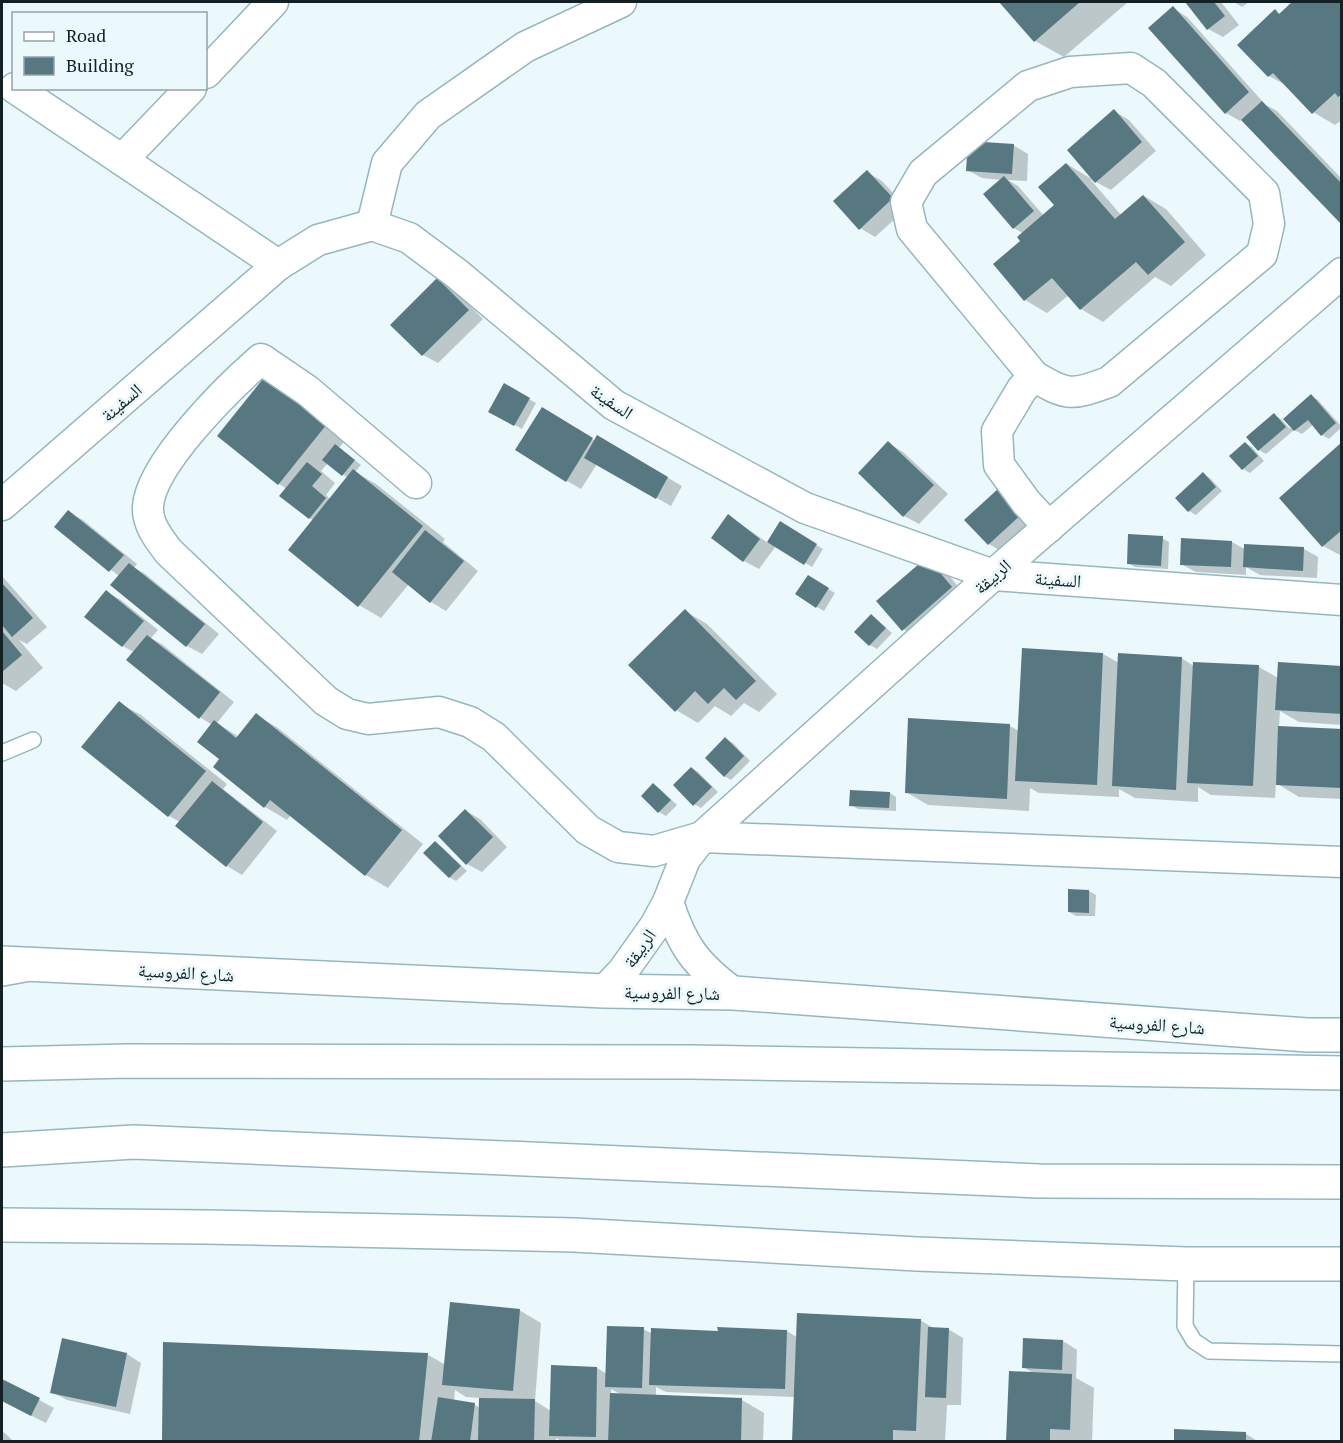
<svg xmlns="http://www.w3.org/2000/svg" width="1343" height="1443" font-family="'PT Serif','Noto Naskh Arabic',serif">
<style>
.shadow{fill:#0003;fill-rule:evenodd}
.building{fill:#577880}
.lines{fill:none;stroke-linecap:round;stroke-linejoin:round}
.lane-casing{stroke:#94b7bf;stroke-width:18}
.street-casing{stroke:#94b7bf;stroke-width:33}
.secondary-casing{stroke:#94b7bf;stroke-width:36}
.highway-casing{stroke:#94b7bf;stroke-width:36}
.lane{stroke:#fff;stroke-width:15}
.street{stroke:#fff;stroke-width:30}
.secondary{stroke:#fff;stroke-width:33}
.highway{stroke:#fff;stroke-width:33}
.labels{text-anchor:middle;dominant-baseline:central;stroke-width:6;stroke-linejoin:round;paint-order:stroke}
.street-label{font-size:18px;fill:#142124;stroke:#ebf9fc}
</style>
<rect width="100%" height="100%" fill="#ebf9fc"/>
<g class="shadow">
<polygon points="1001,2 1128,2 1064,57 1035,41"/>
<polygon points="1187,2 1221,2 1239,25 1223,37 1208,29"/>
<polygon points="1234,2 1249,2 1242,7"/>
<polygon points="1294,2 1342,2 1342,120 1335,125 1313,112 1289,87 1269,76 1275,11 1281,15"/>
<polygon points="1173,8 1187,17 1263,102 1262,103 1277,111 1342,179 1342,223 1242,119 1240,121 1226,113"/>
<polygon points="1114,111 1129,120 1156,151 1111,190 1090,179 1121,215 1144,196 1166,209 1206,255 1171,286 1155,277 1103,322 1081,309 1069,295 1047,313 1025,300 1022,241 1024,234 1014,228 1001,180 982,178 967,170 1013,145 1028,154 1027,181 1008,180 1018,186 1044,216 1056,206 1067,164 1095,181"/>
<polygon points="867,172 882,181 907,208 875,237 860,228"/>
<polygon points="438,280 452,288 483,319 438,363 423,355 393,325"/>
<path d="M267 377 348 437 339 448 361 465 355 472 376 484 445 539 443 542 478 571 446 611 431 602 409 584 381 618 359 605 314 521 310 518 287 489 279 484ZM328 463 348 478 331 500 326 495 335 483 321 471Z"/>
<polygon points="504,385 536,403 522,429 490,411"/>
<polygon points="1311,396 1318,400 1342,427 1329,439 1322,435 1314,424 1302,434 1294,430 1266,454 1259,450 1248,438 1274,415 1281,419 1290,429"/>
<polygon points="557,417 595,441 598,437 682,486 671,506 597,464 581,489 567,481"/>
<polygon points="888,443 903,452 948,494 919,524 904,516"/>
<polygon points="1245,443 1252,447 1264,461 1250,473 1243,469"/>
<polygon points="1342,444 1342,556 1323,546"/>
<polygon points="1203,474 1210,478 1222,491 1196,515 1189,511 1177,498"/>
<polygon points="999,489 1036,523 1004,553 989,544 966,520"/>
<polygon points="68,512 83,520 137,564 134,568 144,573 219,634 202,654 187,646 112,585 119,576 56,527"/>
<polygon points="729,516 768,543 780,523 823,549 812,567 776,546 759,569 744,561"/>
<polygon points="1162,538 1169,542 1168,569 1135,567 1128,563"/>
<polygon points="1232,542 1246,550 1304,549 1318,557 1317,578 1260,575 1246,567 1246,575 1196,572 1181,564"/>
<polygon points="942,567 966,596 918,638 903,629"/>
<polygon points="2,576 47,627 27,644 19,640 43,668 16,691 2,683"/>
<polygon points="808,577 835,593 824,611 817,607"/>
<polygon points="106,592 121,600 158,630 151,638 163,645 234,702 217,723 239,737 256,715 278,728 423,844 388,888 366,875 291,815 287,820 265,807 221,759 212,725 200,717 135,653 123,646 87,617"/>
<polygon points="685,611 707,624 777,694 759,712 744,703 731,716 715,706 698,723 676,710"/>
<polygon points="872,616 892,633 877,649 870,645"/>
<polygon points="1103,654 1119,663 1181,658 1194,666 1259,667 1278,678 1342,667 1342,725 1299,722 1280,711 1279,727 1342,731 1342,799 1299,797 1276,783 1275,798 1211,795 1198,787 1198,802 1135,798 1119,789 1119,797 1039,793 1030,788 1029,811 928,805 906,792 909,720 1010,726 1019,731"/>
<polygon points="119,703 141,715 227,784 223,789 277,831 242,875 227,866 177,826 180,822 169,816 83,747"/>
<polygon points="726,739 733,743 750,761 731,780 724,776"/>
<polygon points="692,768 698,772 718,792 701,808 694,804"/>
<polygon points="654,785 660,789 677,805 666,816 659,812"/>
<polygon points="890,793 896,797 896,811 858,809 851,805"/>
<polygon points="466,811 480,819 507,847 482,872 467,864"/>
<polygon points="435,843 442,847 467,871 456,881 449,877"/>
<polygon points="1089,891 1096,895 1095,916 1076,916 1069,912"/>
<path d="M519 1310 541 1323 535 1401 551 1411 553 1367 597 1368 607 1374 643 1329 653 1334 787 1331 798 1338 920 1320 935 1329H948L963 1338 961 1405H947L945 1442H794L795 1397 666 1392 656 1387V1396L742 1400 764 1413 763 1442H562L556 1438V1442H168L163 1439 164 1343 428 1355 446 1365ZM611 1389 622 1395 611 1394ZM455 1390 466 1397 480 1398V1408L475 1405 454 1401Z"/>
<polygon points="1063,1341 1077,1350 1076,1378 1094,1388 1092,1441 1008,1442 1035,1374 1023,1367"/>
<polygon points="127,1354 141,1363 130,1414 67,1400 52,1392"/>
<polygon points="2,1380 54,1408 46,1423 2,1401"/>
<polygon points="2,1431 6,1434 14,1442 2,1442"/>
<polygon points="1246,1434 1259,1442 1176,1442"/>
</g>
<g class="building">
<polygon points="999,2 1080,2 1034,42"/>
<polygon points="1185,2 1214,2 1225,16 1207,30"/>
<polygon points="1292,2 1342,2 1342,94 1338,97 1335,93 1312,114 1273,73 1268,77 1237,45 1275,9 1279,14"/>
<polygon points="1173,6 1249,92 1225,114 1148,28"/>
<polygon points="1262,101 1342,184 1342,225 1241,120"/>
<polygon points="1114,109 1142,142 1095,183 1067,150"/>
<polygon points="968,141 1014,144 1012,174 966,171"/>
<polygon points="1066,163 1115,219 1143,195 1185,242 1148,275 1136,262 1080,310 1052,278 1024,301 993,264 1020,241 1017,237 1054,205 1038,187"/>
<polygon points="867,170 893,198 859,230 833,201"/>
<polygon points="1004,176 1034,211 1013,229 983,194"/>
<polygon points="437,278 469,310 422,356 390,325"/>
<polygon points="266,375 327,424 278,485 217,436"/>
<polygon points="504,383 530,398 514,426 488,412"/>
<polygon points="1311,394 1336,423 1321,436 1308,420 1294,431 1283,419"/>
<polygon points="542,407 593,438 566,482 515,450"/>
<polygon points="1274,413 1286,427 1258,451 1246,437"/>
<polygon points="597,435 668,477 656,499 584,458"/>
<polygon points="888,441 934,485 903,517 858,473"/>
<polygon points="1245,442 1258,456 1242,470 1229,456"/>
<polygon points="1342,442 1342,530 1322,547 1279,498"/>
<polygon points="335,444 355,460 342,476 322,460"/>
<polygon points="307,462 322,474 312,486 326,498 309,519 279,496"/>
<polygon points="353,469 423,526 358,607 288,550"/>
<polygon points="1203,472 1216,487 1188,512 1175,498"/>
<polygon points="999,488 1023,513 988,545 964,520"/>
<polygon points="68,510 124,555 109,572 54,527"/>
<polygon points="728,514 760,539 743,562 711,538"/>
<polygon points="780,521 817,544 804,565 767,542"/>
<polygon points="425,530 464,561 430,603 392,572"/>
<polygon points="1128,534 1163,536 1161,566 1127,564"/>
<polygon points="1181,538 1232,541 1231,567 1180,565"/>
<polygon points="1244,544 1304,547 1303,571 1243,567"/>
<polygon points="927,557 952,587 902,631 876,601"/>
<polygon points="129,563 205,624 186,647 110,585"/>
<polygon points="808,575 829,588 816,608 795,594"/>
<polygon points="2,583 33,618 12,637 2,625"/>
<polygon points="106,590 144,621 122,647 84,617"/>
<polygon points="685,609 756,681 736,700 724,688 708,704 695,691 675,712 628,665"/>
<polygon points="871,614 886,628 869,646 854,632"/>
<polygon points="2,631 22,655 2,672"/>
<polygon points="147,635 220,692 199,719 126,660"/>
<polygon points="1022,648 1103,653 1097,785 1015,781"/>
<polygon points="1118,653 1182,657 1176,790 1112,786"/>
<polygon points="1193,662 1259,665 1253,786 1187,783"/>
<polygon points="1278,662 1342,666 1342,714 1275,710"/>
<polygon points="119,701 206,771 168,817 81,747"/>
<polygon points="256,713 402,830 365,876 270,800 264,808 213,767 219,759 197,742 214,720 236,738"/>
<polygon points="908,718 1010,724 1007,799 905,793"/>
<polygon points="1278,726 1342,729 1342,788 1276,785"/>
<polygon points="725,737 744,756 724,777 705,758"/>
<polygon points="691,767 712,787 693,806 673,785"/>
<polygon points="212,781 263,822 226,867 175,826"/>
<polygon points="653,783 671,800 658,813 641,796"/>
<polygon points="850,790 890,792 889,808 849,806"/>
<polygon points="465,809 493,837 466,865 438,836"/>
<polygon points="435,841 461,866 449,878 423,853"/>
<polygon points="1068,889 1089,890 1089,913 1068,912"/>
<polygon points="450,1302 520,1309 513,1391 442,1385"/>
<polygon points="797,1313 921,1319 916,1431 893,1430 893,1442 792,1442"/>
<polygon points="607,1326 644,1327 642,1388 605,1387"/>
<polygon points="717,1327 787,1330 785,1389 649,1385 651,1328 718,1331"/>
<polygon points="928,1327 949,1328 946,1398 925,1397"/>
<polygon points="62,1338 127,1353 116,1407 50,1393"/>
<polygon points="1023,1338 1063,1340 1062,1370 1022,1368"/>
<polygon points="163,1342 428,1353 419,1442 162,1440"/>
<polygon points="551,1365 597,1367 596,1437 549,1436"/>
<polygon points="1009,1371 1072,1374 1070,1430 1050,1429 1050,1442 1006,1442"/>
<polygon points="2,1379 40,1398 31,1416 2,1401"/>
<polygon points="610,1393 742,1398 741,1442 608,1442"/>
<polygon points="438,1397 475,1403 470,1442 431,1442"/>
<polygon points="479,1398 535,1399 534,1442 478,1442"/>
<polygon points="1174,1429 1246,1432 1246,1442 1174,1442"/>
</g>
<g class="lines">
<defs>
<g id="lane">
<polyline points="2,753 33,740"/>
<polyline points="1186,1264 1185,1326 1194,1341 1209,1351 1342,1354"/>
</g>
<g id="street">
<polyline points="206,73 273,2"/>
<polyline points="15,88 278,265"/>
<polyline points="122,160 191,88"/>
<polyline points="372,225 387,163 428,115 525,47 621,2"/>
<path d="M1034 376C1068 397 1073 395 1109 382L1262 254 1269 224 1264 193 1154 83 1131 68 1070 72 1028 86 923 173 906 202 912 229 1034 376 1022 389 997 431 999 465 1026 502 1049 527"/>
<path d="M416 483 308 391 261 359C229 387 150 464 148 507 147 524 159 539 169 552L326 701 347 714 368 719 439 712 470 722 494 737 588 830 618 847 654 851 702 837 1342 862"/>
<polyline points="2,505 278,265 318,240 372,225 409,238 456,273 614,405 805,508 993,575 1342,600"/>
<path d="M668 902C682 946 696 965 734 993"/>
<polyline points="604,991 623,971 655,926 668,902 685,859 702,837 993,575 1342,273"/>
</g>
<g id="secondary">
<polyline points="2,963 604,991 734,993 1307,1035 1342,1035"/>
<polyline points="2,1225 205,1227 574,1235 917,1254 1186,1264 1342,1264"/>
</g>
<g id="highway">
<polyline points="2,969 24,965"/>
<polyline points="2,1064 127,1061 691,1062 1342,1073"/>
<polyline points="2,1150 134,1142 1039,1181 1342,1182"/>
</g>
</defs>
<use href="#lane" class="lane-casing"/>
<use href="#street" class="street-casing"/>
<use href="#secondary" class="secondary-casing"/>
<use href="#highway" class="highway-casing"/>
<use href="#lane" class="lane"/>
<use href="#street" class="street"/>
<use href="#secondary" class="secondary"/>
<use href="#highway" class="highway"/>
</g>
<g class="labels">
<g class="street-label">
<text transform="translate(612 401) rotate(34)">السفينة</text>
<text transform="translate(121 402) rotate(-41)">السفينة</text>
<text transform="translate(992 576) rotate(-41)">الربيقة</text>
<text transform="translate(1058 579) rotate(4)">السفينة</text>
<text transform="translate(639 948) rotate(-55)">الربيقة</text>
<text transform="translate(186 972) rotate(3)">شارع الفروسية</text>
<text transform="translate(672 992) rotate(1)">شارع الفروسية</text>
<text transform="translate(1157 1024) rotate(4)">شارع الفروسية</text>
</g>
</g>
<rect width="1343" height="1443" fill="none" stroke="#142124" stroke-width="6"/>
<rect x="12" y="12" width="195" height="78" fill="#ebf9fc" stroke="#95a3a6" stroke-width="1.5"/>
<rect x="24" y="32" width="30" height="9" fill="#ffffff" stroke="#95a3a6" stroke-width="1.5"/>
<text x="66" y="42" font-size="18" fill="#142124">Road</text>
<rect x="24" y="57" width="30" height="18" fill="#577880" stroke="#95a3a6" stroke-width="1.5"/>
<text x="66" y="72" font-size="18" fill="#142124">Building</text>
</svg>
